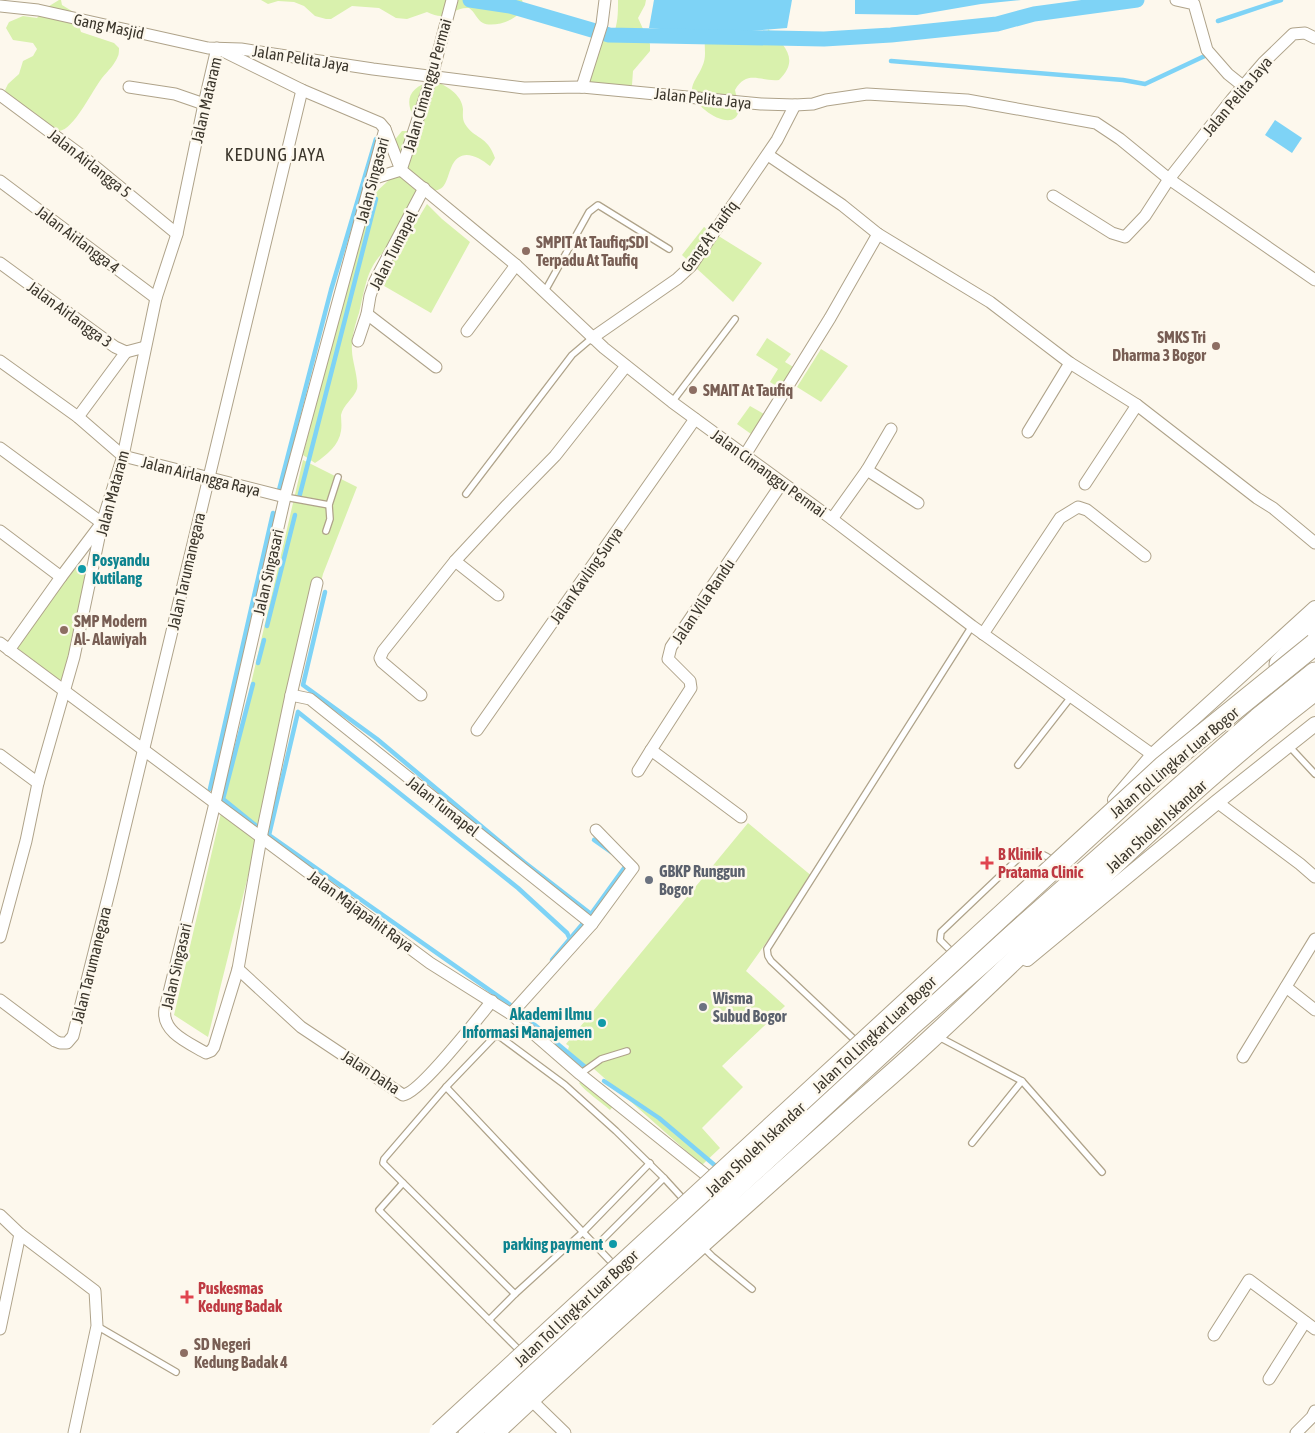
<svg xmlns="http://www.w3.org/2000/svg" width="1315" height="1433" font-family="'Asap Condensed',sans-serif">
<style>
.green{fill:#d9f1ad}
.water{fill:#7ed3f6}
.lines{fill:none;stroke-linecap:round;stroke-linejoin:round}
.stream{stroke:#7ed3f6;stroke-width:4.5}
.canal{stroke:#7ed3f6;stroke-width:15}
.service-casing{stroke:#afa38a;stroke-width:8}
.minor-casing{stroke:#afa38a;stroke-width:13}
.tertiary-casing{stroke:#afa38a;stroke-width:16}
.trunk-casing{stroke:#afa38a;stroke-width:21}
.motorway-casing{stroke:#afa38a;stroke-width:23}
.service{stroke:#fff;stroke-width:5.5}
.minor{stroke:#fff;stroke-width:11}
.tertiary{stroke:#fff;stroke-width:14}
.trunk{stroke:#fff;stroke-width:19}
.motorway{stroke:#fff;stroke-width:21}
.motorway-bridge-casing{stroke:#afa38a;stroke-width:23;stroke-linecap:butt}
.motorway-bridge{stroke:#fff;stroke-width:21}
.education-dot{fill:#8d6e63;stroke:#fdf8ed;stroke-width:2}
.culture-dot{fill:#0f9aa8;stroke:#fdf8ed;stroke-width:2}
.health-dot{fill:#e0444e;stroke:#fdf8ed;stroke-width:2}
.worship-dot{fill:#6b7280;stroke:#fdf8ed;stroke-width:2}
.labels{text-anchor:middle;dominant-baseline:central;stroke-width:5;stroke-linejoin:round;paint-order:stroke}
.street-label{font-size:16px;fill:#3b362c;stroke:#fdf8ed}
.education-label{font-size:16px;font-weight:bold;fill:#785e54;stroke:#fdf8ed;text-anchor:start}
.culture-label{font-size:16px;font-weight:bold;fill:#0d838f;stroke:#fdf8ed;text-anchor:end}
.health-label{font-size:16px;font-weight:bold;fill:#be3a42;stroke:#fdf8ed;text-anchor:start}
.worship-label{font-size:16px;font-weight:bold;fill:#5b616d;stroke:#fdf8ed;text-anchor:start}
.neighbourhood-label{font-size:18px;letter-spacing:1px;fill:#3b362c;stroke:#fdf8ed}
</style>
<rect width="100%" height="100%" fill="#fdf8ed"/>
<g class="green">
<path d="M59 0H61L62 5 75 13 79 18V26L81 32 114 43 119 48C119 49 119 55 118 56 115 64 108 71 102 78 93 89 74 130 59 131 48 131 41 118 35 113 25 107 9 101 5 90L8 84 19 74 23 61 33 56 37 49 33 43 13 40 6 28 9 22 23 16 37 18 46 8Z"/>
<path d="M261 0H522C529 17 495 29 483 23 477 20 475 12 469 8 451 7 449 23 427 12L407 19 396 18 379 8 352 6 331 19H326L315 16 304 6 294 2 278 1 268 4Z"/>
<path d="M618 0H646L645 5 638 18 650 44V51L633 71 632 85 627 89 589 85V70L600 43 613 36C618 23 618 14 618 0Z"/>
<path d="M736 27 739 33 749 38 767 35 768 29C785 45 800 60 779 80 761 82 747 69 735 90 736 96 740 103 739 109 736 136 694 108 692 92 691 83 699 75 702 67 707 56 704 50 705 40 706 36 707 33 707 29Z"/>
<path d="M433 80C445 85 462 94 463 109 463 114 462 119 465 124 474 139 487 135 495 158L490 166C477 155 459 147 451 168 446 180 446 193 429 190L391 246C366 264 366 286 359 313 355 325 351 339 352 351 352 360 359 380 357 389 354 398 343 405 341 415 341 420 342 425 341 431 339 445 327 455 315 463L303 455 310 428 313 408 352 253 362 236 371 199 376 192 389 180 401 158 384 147 382 142 388 148 402 131H411L417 124C404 101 406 89 433 80Z"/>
<polygon points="427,204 442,219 470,242 431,313 379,283"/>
<polygon points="704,227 762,263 733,302 682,255"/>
<polygon points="767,338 791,354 785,362 795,368 781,389 770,382 778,369 756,355"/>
<polygon points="821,349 848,366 821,402 797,387"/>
<polygon points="750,406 764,414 751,434 737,424"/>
<polygon points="303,460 357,487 323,574 208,1037 174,1015"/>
<polygon points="74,567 88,577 62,682 16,647"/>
<polygon points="748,823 813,877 746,971 785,1006 722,1066 743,1087 702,1128 720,1148 702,1165 593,1068 589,1069 568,1050 569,1046 566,1044"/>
<path d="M585 1078 616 1103 610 1110C600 1101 587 1093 579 1083Z"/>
</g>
<g class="water">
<polygon points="654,0 792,0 787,28 715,34 649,28"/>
<polygon points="855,0 1021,0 981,4 917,15 855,14"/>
<polygon points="1275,120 1302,138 1292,153 1265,135"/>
</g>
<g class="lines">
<g class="stream">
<polyline points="1218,21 1281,0"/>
<polyline points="891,61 1123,80 1145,84 1209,54"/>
<polyline points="279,490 331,290 376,139"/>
<polyline points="299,498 376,199"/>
<polyline points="325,592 303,685 377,739 524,862 591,914"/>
<polyline points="267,626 295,515"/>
<polyline points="258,663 264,640"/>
<polyline points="253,684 223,799 259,828"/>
<polyline points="210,789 273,513"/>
<polyline points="594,840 611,852"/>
<polyline points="570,939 567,933 518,888 298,712 269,835 512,1006 584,1066"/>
<polyline points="552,960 591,914 627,864"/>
<polyline points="604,1081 659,1118 718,1168"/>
</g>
<polyline class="canal" points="470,0 510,6 609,35 824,39 891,35 997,24 1034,14 1137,0"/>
<defs>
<g id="service">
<polyline points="545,291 589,212 598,205 669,249"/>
<polyline points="672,402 735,319"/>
<polyline points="466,494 572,355 592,338"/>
<polyline points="285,497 329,505"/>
<polyline points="326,531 330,519 329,505 338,477"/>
<polyline points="1289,746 1315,774"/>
<polyline points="1018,765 1071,697"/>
<path d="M954 954 940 940 941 932 1022 855C1032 849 1046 854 1054 862"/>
<polyline points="937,1036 1022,1081 1102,1172"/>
<polyline points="858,1043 771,961 768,956 767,949 972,626"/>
<polyline points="580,1074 601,1059 627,1051"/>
<polyline points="446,1087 614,1265"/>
<polyline points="972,1143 1022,1081"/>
<polyline points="664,1178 685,1201"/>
<polyline points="403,1183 379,1210 489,1320 515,1294 583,1232 650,1163"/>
<polyline points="702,1246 712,1256 752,1289"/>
<polyline points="515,1294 383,1163 384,1159 446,1087 494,1037 499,1036 565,1085 616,1131 664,1178 596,1246"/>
<polyline points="489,1320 521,1352"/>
<polyline points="97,1326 176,1372"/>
</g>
<g id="minor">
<polyline points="1176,0 1194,4 1207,50 1228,74 1243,86"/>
<polyline points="0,6 38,10 208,48 241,49 373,69 524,88 582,87 761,104 795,105 813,104 826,100 867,94 967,100 1096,123 1120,139 1169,179 1315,280"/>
<polyline points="221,50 302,90 380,123 385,129 401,170"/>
<polyline points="129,87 175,94 204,104"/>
<polyline points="582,87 602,24 605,0"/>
<polyline points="0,95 81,155 177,234"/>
<polyline points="768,155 842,205 878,234 990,302 1070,363 1137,405 1257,498 1273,508 1315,543"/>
<polyline points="401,170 432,76 452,0"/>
<polyline points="372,179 401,170 516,265 604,348 672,402 832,519 972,626 1153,755"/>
<polyline points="0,181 156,298"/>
<polyline points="1053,196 1112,233 1125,237 1145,216 1169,179 1232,99 1263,63 1293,34 1305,33 1315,38"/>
<polyline points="0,263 115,347 126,352 145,347"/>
<polyline points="367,314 436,367"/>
<polyline points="467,331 516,265"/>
<polyline points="592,338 677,279 691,266 777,140 795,105"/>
<polyline points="358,341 367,314 370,296 375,281 424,188"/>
<polyline points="0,361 78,417 123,456 285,497"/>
<polyline points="78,417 126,352"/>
<polyline points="1028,432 1070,363"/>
<polyline points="0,448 102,523"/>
<polyline points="745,455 830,318 878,234"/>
<polyline points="867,470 918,503"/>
<polyline points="1085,484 1137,405"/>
<polyline points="832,519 867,470 891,429"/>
<polyline points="0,531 61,577"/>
<polyline points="455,561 498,595"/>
<path d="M317 583 291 695 261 838 238 969 214 1047 211 1051 206 1053C189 1043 161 1032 165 1009L215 803 285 497 385 129"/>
<polyline points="983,634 1060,518 1078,507 1087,510 1145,556"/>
<polyline points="0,643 430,963 511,1014 580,1074 716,1183"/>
<polyline points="9,650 61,577 101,524"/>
<polyline points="291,695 310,699 592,924"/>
<polyline points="421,695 382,662 380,658 383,651 455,561 507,505 555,456 626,366"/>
<polyline points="477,730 695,419"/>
<polyline points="0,755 38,783"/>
<polyline points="638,771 651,750"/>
<polyline points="1217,802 1300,864 1315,877"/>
<polyline points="741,817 651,750 691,688 690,681 668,659 671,647 782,483"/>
<polyline points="0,937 26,841 38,783 74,657 102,523 123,456 156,298 177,234 204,104 217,48"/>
<path d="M238 969 301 1027 403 1095C420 1093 478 1018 492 1001"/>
<polyline points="1286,987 1315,1010"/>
<polyline points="0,1000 55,1041 60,1043 67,1043 73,1036 112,881 302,90"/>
<polyline points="511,1014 592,924 633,868 596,830"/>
<polyline points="1243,1057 1315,939"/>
<polyline points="0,1215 20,1234 95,1291 97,1326 74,1433"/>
<polyline points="0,1329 20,1234"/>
<polyline points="1214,1335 1249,1280 1315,1329"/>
<polyline points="1269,1379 1305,1322"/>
<polyline points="530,1399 565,1433"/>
<polyline points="1296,1433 1312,1417 1315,1411"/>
</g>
<g id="tertiary">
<polyline points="1115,800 1153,755 1315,608"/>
<polyline points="1027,959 1217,802 1315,724"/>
</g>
<path id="trunk" d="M494 1433C604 1329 719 1228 832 1127 866 1096 902 1066 936 1034 1061 918 1179 795 1315 691"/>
<g id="motorway">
<polyline points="1280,664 1315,626"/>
<polyline points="469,1433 910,1026 1258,719 1315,673"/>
</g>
</defs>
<use href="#service" class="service-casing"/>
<use href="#minor" class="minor-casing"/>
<use href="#tertiary" class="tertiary-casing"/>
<use href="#trunk" class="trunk-casing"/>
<use href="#motorway" class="motorway-casing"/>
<use href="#service" class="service"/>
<use href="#minor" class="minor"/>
<use href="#tertiary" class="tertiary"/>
<use href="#trunk" class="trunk"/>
<use href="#motorway" class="motorway"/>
<defs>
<polyline id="motorway-bridge" points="440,1433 1163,767 1315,644"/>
</defs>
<use href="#motorway-bridge" class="motorway-bridge-casing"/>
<use href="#motorway-bridge" class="motorway-bridge"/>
</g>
<g class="education-dot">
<circle cx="526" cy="251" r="5"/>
<circle cx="1216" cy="346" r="5"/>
<circle cx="693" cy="390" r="5"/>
<circle cx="64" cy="630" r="5"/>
<circle cx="184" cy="1353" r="5"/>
</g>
<g class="culture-dot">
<circle cx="82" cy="569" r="5"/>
<circle cx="602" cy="1023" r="5"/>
<circle cx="613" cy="1244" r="5"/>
</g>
<g class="health-dot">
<path d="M984.5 855.5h5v5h5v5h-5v5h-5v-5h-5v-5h5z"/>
<path d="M184.5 1289.5h5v5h5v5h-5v5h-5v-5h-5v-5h5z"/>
</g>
<g class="worship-dot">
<circle cx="649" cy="880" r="5"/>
<circle cx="703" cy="1007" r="5"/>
</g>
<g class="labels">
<g class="street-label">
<text transform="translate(109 26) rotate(12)">Gang Masjid</text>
<text transform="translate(301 58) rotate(9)">Jalan Pelita Jaya</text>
<text transform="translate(427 85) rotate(-74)">Jalan Cimanggu Permai</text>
<text transform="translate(1237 96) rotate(-50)">Jalan Pelita Jaya</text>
<text transform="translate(703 98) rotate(6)">Jalan Pelita Jaya</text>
<text transform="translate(206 100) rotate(-77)">Jalan Mataram</text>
<text transform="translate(90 163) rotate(38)">Jalan Airlangga 5</text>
<text transform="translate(372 180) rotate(-75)">Jalan Singasari</text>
<text transform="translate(709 236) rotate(-54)">Gang At Taufiq</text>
<text transform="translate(78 239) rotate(37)">Jalan Airlangga 4</text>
<text transform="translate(393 250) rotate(-63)">Jalan Tumapel</text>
<text transform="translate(70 314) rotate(36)">Jalan Airlangga 3</text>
<text transform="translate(769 473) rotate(36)">Jalan Cimanggu Permai</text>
<text transform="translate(201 476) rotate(14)">Jalan Airlangga Raya</text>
<text transform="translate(112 493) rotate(-75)">Jalan Mataram</text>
<text transform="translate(186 571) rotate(-77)">Jalan Tarumanegara</text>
<text transform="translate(268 572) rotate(-77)">Jalan Singasari</text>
<text transform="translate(586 575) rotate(-55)">Jalan Kavling Surya</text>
<text transform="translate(703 601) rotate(-56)">Jalan Vila Randu</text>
<text transform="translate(1174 762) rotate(-40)">Jalan Tol Lingkar Luar Bogor</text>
<text transform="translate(443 806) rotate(38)">Jalan Tumapel</text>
<text transform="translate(1156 826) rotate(-42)">Jalan Sholeh Iskandar</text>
<text transform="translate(361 911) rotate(36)">Jalan Majapahit Raya</text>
<text transform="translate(91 965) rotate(-76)">Jalan Tarumanegara</text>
<text transform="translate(176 966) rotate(-77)">Jalan Singasari</text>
<text transform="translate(874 1034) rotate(-43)">Jalan Tol Lingkar Luar Bogor</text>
<text transform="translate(371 1072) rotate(33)">Jalan Daha</text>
<text transform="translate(755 1149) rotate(-43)">Jalan Sholeh Iskandar</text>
<text transform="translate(576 1308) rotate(-43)">Jalan Tol Lingkar Luar Bogor</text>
</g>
<g class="education-label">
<text x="536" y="242">SMPIT At Taufiq;SDI<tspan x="536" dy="18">Terpadu At Taufiq</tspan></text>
<text x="1206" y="337" text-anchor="end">SMKS Tri<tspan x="1206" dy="18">Dharma 3 Bogor</tspan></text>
<text x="703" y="390">SMAIT At Taufiq</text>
<text x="74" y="621">SMP Modern<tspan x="74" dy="18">Al- Alawiyah</tspan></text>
<text x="194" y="1344">SD Negeri<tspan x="194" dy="18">Kedung Badak 4</tspan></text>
</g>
<g class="culture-label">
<text x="92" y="560" text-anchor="start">Posyandu<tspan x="92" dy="18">Kutilang</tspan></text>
<text x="592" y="1014">Akademi Ilmu<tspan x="592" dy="18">Informasi Manajemen</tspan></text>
<text x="603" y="1244">parking payment</text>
</g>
<g class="health-label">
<text x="998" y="854">B Klinik<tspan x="998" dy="18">Pratama Clinic</tspan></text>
<text x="198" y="1288">Puskesmas<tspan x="198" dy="18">Kedung Badak</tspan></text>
</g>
<g class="worship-label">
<text x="659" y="871">GBKP Runggun<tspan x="659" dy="18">Bogor</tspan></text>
<text x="713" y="998">Wisma<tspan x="713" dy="18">Subud Bogor</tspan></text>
</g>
<g class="neighbourhood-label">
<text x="275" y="154">KEDUNG JAYA</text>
</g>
</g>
</svg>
